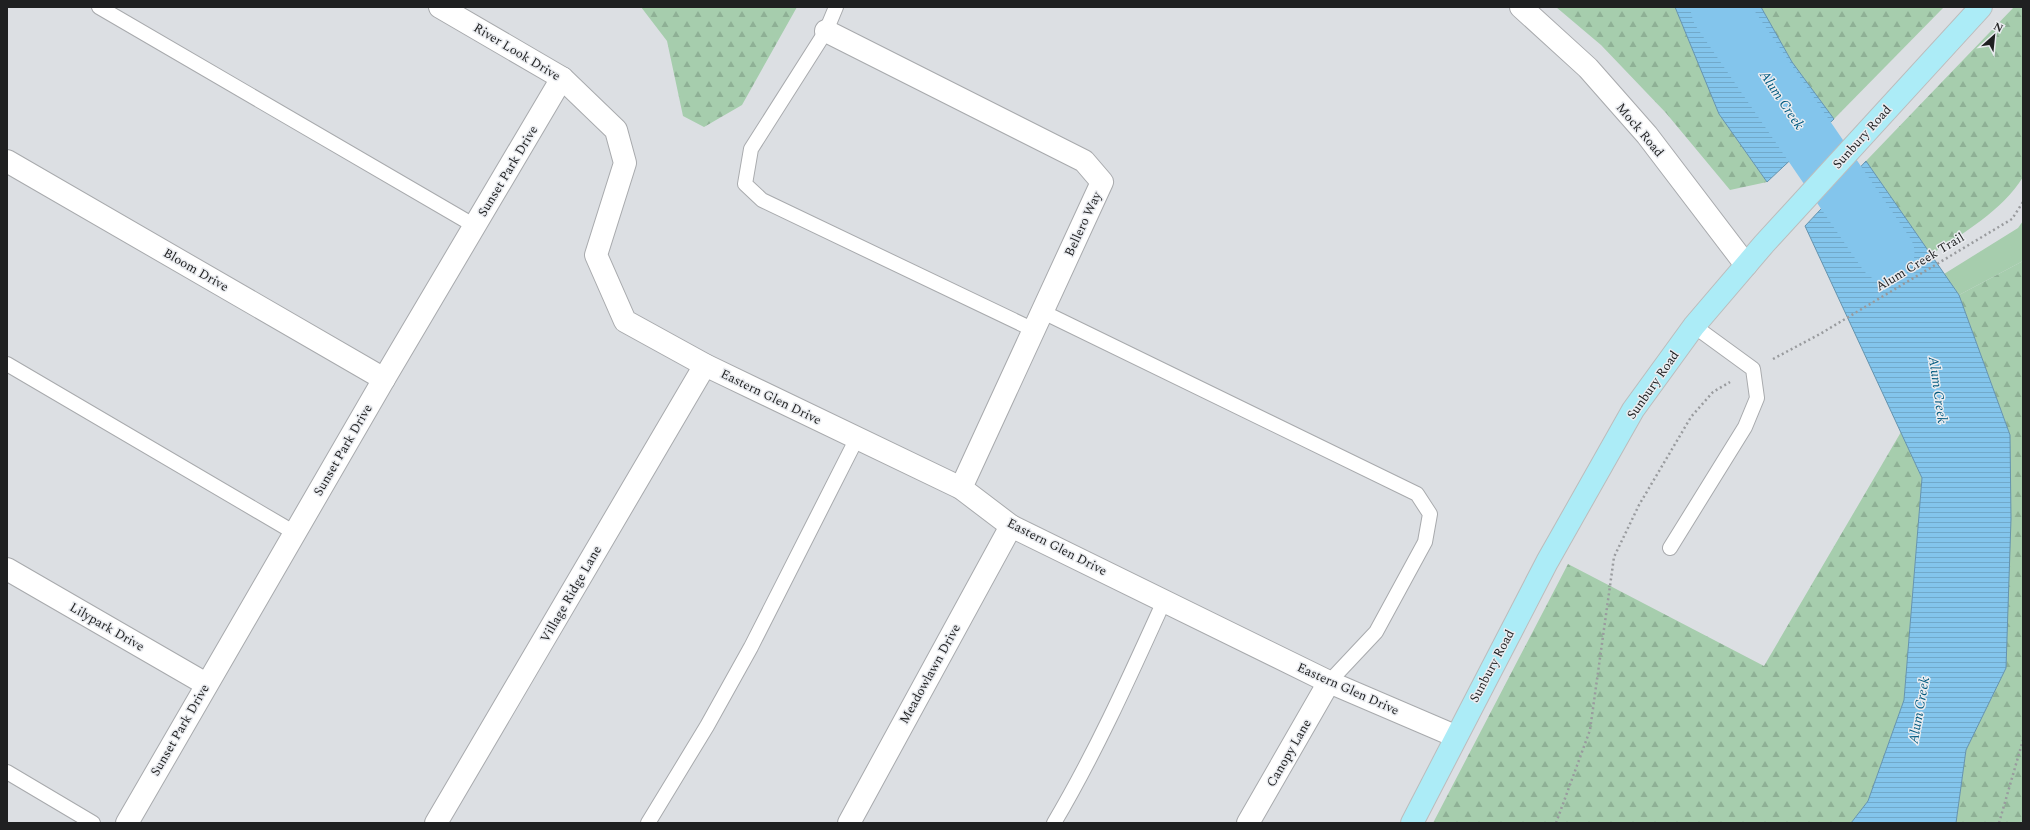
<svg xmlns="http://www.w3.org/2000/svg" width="2030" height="830" font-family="Spectral,serif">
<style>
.grass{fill:#a6cdad}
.forest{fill:url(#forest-firs)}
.water{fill:url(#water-rules);stroke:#6594af}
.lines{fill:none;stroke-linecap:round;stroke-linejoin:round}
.river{stroke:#83c5ec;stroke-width:57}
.lane-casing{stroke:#a8aaad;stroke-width:16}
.street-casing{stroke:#a8aaad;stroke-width:24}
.secondary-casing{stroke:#a8aaad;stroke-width:24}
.primary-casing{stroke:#bcbcbc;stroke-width:24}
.path{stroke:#999b9e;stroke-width:2.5;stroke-dasharray:2 3;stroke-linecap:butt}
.lane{stroke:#fff;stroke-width:14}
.street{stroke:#fff;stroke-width:22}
.secondary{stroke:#fff;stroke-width:22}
.primary{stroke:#acecf7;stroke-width:22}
.labels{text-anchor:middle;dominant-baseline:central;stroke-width:3;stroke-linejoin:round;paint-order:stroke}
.street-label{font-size:13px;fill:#1f2021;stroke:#eaecf0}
.water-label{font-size:14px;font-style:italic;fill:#025a7f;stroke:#eaecf0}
</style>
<defs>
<pattern id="forest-firs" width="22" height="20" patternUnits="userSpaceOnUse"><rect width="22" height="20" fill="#a6cdad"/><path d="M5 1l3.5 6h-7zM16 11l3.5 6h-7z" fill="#8eb095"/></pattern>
<pattern id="water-rules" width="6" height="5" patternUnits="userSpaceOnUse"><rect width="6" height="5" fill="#83c5ec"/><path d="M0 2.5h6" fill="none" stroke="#71a9ca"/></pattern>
</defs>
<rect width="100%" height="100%" fill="#dcdfe3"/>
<polygon class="grass" points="2023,221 2023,261 1959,295 1944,274 2018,228"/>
<g class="forest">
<polygon points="641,7 797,7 742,105 704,127 683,116 667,41"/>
<polygon points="1556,7 1675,7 1719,114 1767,182 1730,190 1666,113 1601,45"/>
<polygon points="1761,7 1944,7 1834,119 1792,62"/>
<path d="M2014 7H2023V177C2002 211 1963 233 1931 255L1866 161Z"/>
<polygon points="2023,261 2023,823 1956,823 1966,750 2006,668 2010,435 1959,295"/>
<polygon points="1901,432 1922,478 1904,700 1868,801 1851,823 1433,823 1568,564 1764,666"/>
</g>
<g class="water">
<polygon points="1675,7 1761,7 1792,62 1834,119 1767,182 1719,114"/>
<polygon points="1866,161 1959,295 2010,435 2011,519 2006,668 1966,750 1956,823 1851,823 1868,801 1904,700 1922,478 1805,226"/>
</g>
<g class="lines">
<polyline class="river" points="1719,7 1720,11 1886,253"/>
<defs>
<g id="lane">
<polyline points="99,7 475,226"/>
<polyline points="836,7 826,31 751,149 745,184 762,200 1034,330"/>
<polyline points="1043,312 1417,494 1430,514 1425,542 1376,632 1329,682"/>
<polyline points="7,364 295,533"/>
<polyline points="1670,548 1745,427 1757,398 1753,369 1694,326"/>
<polyline points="7,772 93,823"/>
<polyline points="648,823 707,726 751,647 857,438"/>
<path d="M1054 823C1096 752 1130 676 1164 601"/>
</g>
<g id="street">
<polyline points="440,7 562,78 616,130 625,163 596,255 625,321 705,365 961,488 1011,526 1329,682 1455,736"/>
<polyline points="826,31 1084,161 1102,182 961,488"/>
<polyline points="7,161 384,379"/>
<polyline points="7,569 206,684"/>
<polyline points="127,823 384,379 562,78"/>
<polyline points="436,823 705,365"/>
<polyline points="849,823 1011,526"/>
<polyline points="1248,823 1329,682"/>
</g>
<polyline id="secondary" points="1521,7 1588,68 1647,135 1746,265"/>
<polyline id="primary" points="1412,823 1547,562 1633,410 1694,326 1764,244 1981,7"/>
</defs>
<use href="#lane" class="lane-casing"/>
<use href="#street" class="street-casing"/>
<use href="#secondary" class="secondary-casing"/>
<use href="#primary" class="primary-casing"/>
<g class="path">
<polyline points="1773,359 1820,334 2012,219 2023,202"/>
<polyline points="1556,823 1590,730 1614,557 1639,505 1691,417 1713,392 1730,382"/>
<polyline points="1999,823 2023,740"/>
</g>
<use href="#lane" class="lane"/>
<use href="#street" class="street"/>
<use href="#secondary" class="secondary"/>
<use href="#primary" class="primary"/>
</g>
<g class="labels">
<g class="street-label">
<text transform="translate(517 52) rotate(31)">River Look Drive</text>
<text transform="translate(1640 130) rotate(50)">Mock Road</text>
<text transform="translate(1862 137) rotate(-48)">Sunbury Road</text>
<text transform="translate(508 171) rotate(-59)">Sunset Park Drive</text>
<text transform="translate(1083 224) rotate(-65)">Bellero Way</text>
<text transform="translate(1920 262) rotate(-31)">Alum Creek Trail</text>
<text transform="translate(196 270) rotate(30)">Bloom Drive</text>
<text transform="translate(1653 385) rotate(-55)">Sunbury Road</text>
<text transform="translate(771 397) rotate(26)">Eastern Glen Drive</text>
<text transform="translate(343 450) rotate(-60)">Sunset Park Drive</text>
<text transform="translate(1057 547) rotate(27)">Eastern Glen Drive</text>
<text transform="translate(571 594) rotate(-60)">Village Ridge Lane</text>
<text transform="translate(107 627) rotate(30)">Lilypark Drive</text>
<text transform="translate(1492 666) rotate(-62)">Sunbury Road</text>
<text transform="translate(930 674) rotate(-61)">Meadowlawn Drive</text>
<text transform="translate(1348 689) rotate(24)">Eastern Glen Drive</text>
<text transform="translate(180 730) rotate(-60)">Sunset Park Drive</text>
<text transform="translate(1289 753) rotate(-60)">Canopy Lane</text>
</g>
<g class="water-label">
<text transform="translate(1782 100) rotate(56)">Alum Creek</text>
<text transform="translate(1938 390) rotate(82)">Alum Creek</text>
<text transform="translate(1919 710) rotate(-80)">Alum Creek</text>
</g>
</g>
<rect width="2030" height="830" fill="none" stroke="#1f2021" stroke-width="16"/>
<g transform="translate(1994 36) rotate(27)" stroke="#eaecf0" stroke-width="3" paint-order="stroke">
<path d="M0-3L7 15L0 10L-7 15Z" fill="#1f2021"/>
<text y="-6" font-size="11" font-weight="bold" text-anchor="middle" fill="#1f2021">N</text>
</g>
</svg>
